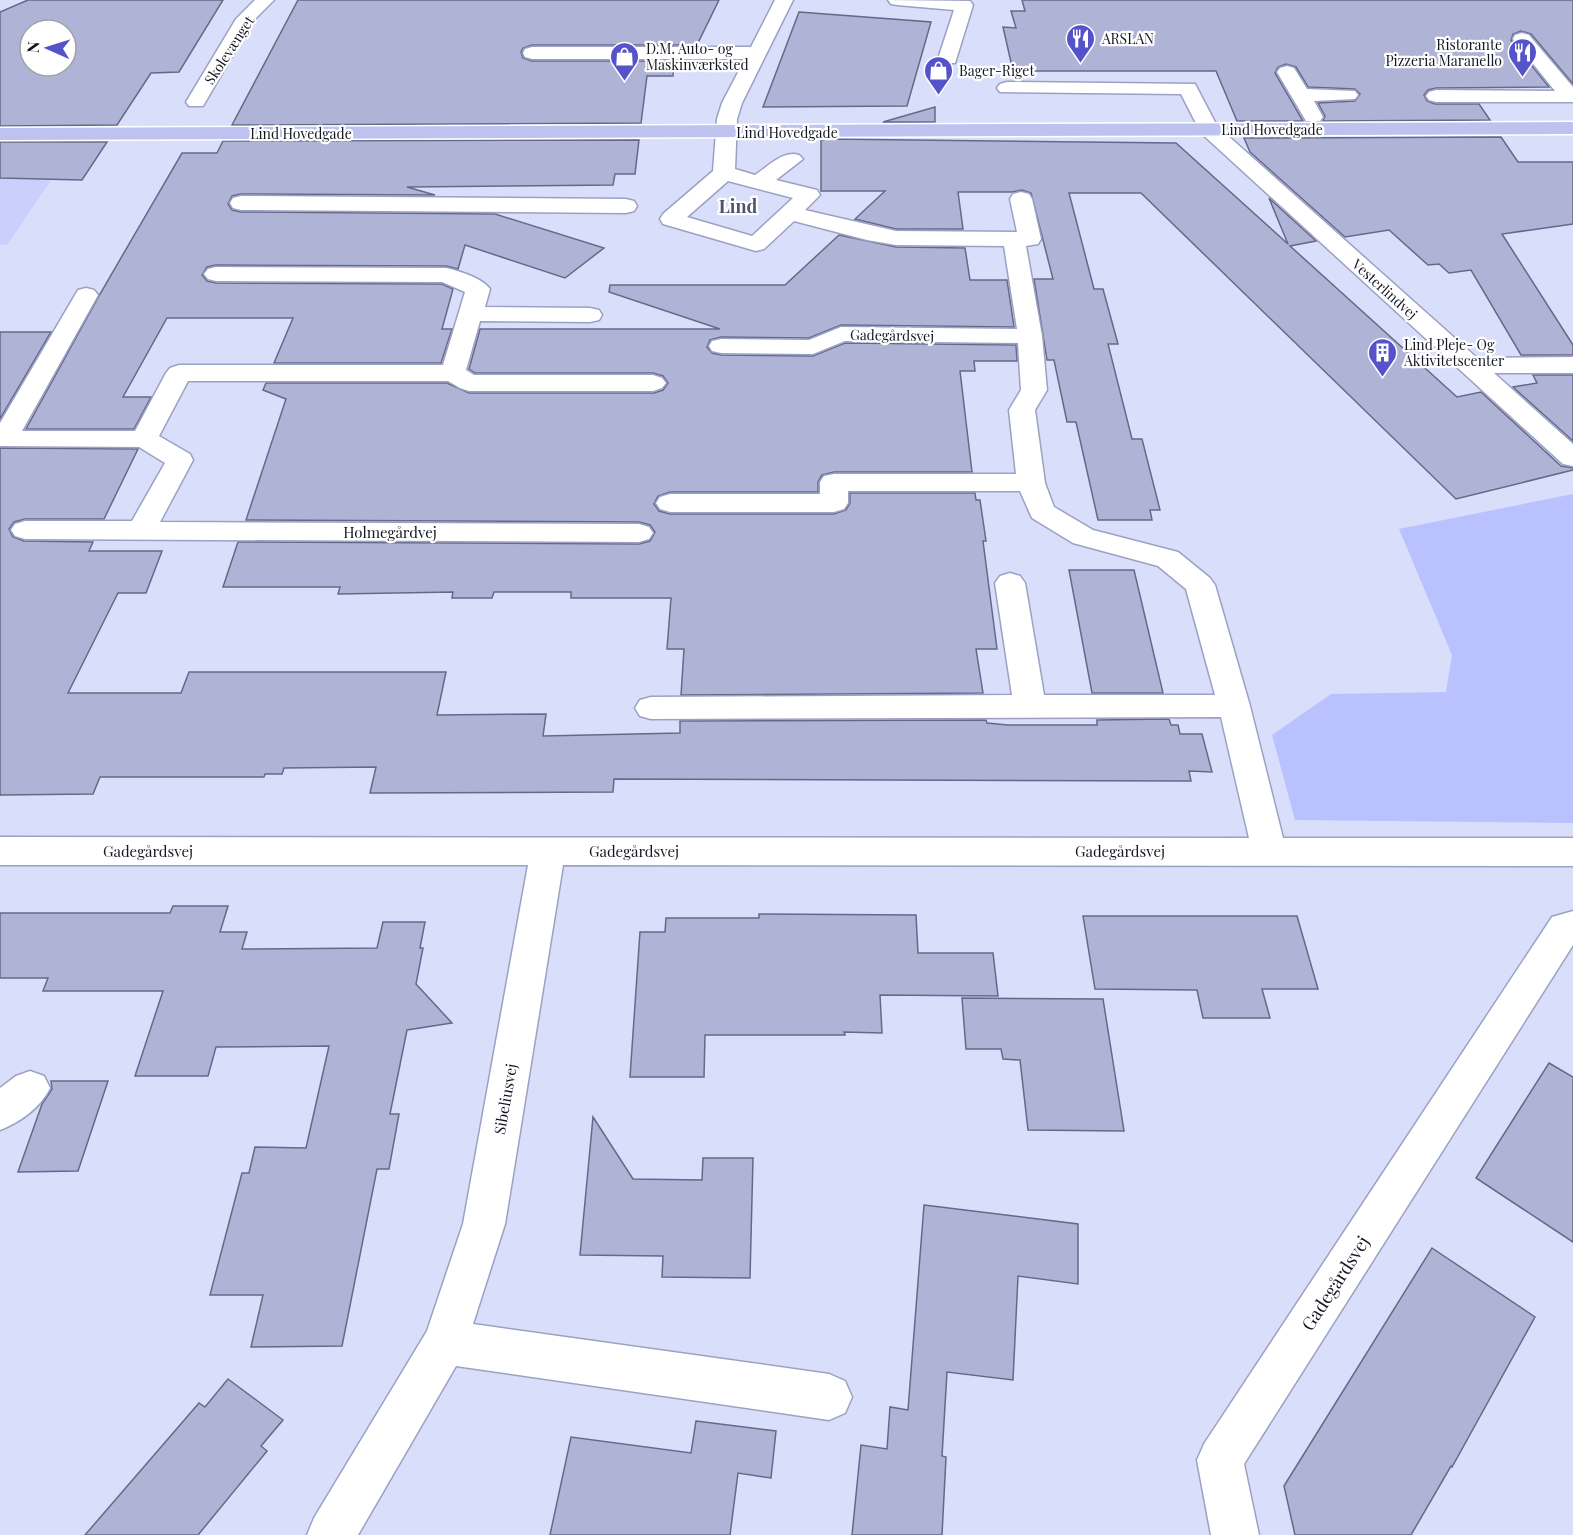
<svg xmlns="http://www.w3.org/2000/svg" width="1573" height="1535" font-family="'Playfair Display',serif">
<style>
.built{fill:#cad0fb}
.green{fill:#bac1ff}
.building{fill:#afb4d6;stroke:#656989;stroke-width:1.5;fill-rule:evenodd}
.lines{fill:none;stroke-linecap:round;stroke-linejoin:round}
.minor-casing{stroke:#9ca1c3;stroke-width:3}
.major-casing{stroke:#fff;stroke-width:3}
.minor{fill:#fff;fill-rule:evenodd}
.major{fill:#bdc2ee;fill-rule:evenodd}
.labels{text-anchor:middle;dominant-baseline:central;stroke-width:4.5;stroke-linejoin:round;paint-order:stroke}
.far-poi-label{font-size:14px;fill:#151622;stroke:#fff;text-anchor:start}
.far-street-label{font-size:14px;fill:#151622;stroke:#fff}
.street-label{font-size:15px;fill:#151622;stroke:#fff}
.far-district-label{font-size:18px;font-weight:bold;fill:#4e516f;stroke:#fff}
.near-street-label{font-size:18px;fill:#151622;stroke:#fff}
</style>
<rect width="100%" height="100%" fill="#d9defa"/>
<polygon class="built" points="95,115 7,245 0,245 0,116"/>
<polygon class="green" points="1573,494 1573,823 1295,820 1272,735 1331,694 1446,692 1452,655 1399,529"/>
<g class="building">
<path d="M28 0H223L179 72 151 73 117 125 0 126V12ZM30 30H66V66H30Z"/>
<polygon points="298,0 719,0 697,45 532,45 523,48 521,52 523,58 532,61 674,61 673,76 647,76 641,123 232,125"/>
<polygon points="1022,0 1573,0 1573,84 1531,34 1521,31 1513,34 1511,40 1549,87 1436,88 1428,90 1424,95 1427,101 1435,104 1479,104 1490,120 1323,121 1325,116 1318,103 1355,101 1360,94 1355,89 1308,87 1296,67 1286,64 1278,67 1275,73 1303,121 1237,121 1216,71 1013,71 1003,27 1016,28 1011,11 1025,11"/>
<polygon points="799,12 931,22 907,106 763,107"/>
<polygon points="935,107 935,122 883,122"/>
<polygon points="1501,137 1518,162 1573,162 1573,224 1502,234 1573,345 1573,355 1521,355 1471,270 1449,273 1439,264 1428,265 1389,230 1345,237 1250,152 1244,138"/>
<polygon points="826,139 1176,143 1288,244 1269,198 1316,241 1290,246 1457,397 1481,392 1561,466 1573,468 1573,470 1456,499 1141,193 1069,193 1094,289 1103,289 1118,344 1108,344 1132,439 1142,439 1160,510 1150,510 1152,520 1098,520 1076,422 1067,422 1054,360 1047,360 1034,279 1053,279 1031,193 1022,190 1012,192 958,192 963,229 896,229 855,219 885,191 821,191 821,140"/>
<polygon points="639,140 635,174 615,174 613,185 407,187 435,195 241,194 232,196 228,204 232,210 241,212 495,214 604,248 565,278 465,245 458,269 446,266 216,265 207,267 202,275 207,281 216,283 442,284 453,289 442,329 452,329 441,363 274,363 293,318 167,318 123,397 151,397 134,429 26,429 100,294 182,153 217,153 223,141"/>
<polygon points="0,142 107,142 82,180 0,178"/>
<polygon points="839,235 896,247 965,248 970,280 1007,280 1014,327 841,325 809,338 721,337 710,340 707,347 712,353 721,355 813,356 845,343 1016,345 1017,361 974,361 975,371 960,371 972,472 834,472 822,475 818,482 818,492 670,492 658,496 654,504 659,511 670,514 834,514 846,510 850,503 850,493 975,493 976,500 980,500 986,541 983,541 997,649 976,649 983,693 681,695 684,649 667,649 671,598 571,598 571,592 494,592 492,598 452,598 453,592 338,594 340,587 223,587 238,542 639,544 650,541 655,532 650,525 639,522 246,520 286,399 263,390 266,383 447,383 469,393 654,393 663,390 668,383 663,376 653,373 475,373 469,369 480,329 720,329 609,292 610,285 785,285"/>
<polygon points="0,332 51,332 0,419"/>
<polygon points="1533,375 1573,375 1573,441 1513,387 1537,383"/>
<polygon points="0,448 138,449 104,519 25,519 14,522 9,529 13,537 24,541 93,542 89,551 162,551 146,593 118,593 68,693 181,693 189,672 446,672 437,715 546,714 543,736 680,733 680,721 986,720 987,723 1008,725 1097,725 1097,720 1169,719 1171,725 1178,725 1180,734 1202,734 1212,772 1189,771 1191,781 614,779 613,792 370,793 376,767 284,768 282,774 265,774 264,777 100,777 93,794 0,795"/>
<polygon points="1069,570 1134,570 1163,693 1092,693"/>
<polygon points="173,906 228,906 220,932 247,932 242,949 377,948 383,922 425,922 420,948 423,948 416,984 452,1023 407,1030 390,1114 399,1114 389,1169 377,1169 342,1346 251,1347 263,1295 210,1295 242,1173 249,1173 255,1147 306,1148 329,1046 216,1047 208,1076 135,1076 163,991 43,991 48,978 0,978 0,913 170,913"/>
<polygon points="759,914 916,915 918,953 993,953 998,996 880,995 882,1033 844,1032 845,1035 705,1035 704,1077 630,1077 640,932 665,932 666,918 759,918"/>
<polygon points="1083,916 1297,916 1318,989 1262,989 1270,1018 1203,1018 1197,990 1095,989"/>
<polygon points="962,998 1103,999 1124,1131 1028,1130 1020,1060 1003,1059 1001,1049 966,1049"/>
<polygon points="1549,1063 1573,1077 1573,1242 1476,1178"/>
<polygon points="51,1081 108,1081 78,1171 18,1172 42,1104 52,1089"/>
<polygon points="593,1117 633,1179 702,1180 703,1158 753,1158 750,1278 662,1277 663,1256 580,1255"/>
<polygon points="924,1205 1078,1224 1078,1284 1018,1276 1013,1380 947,1372 942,1456 946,1457 942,1535 852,1535 861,1445 887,1449 890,1407 908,1410"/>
<polygon points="1432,1248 1535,1317 1452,1467 1451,1466 1411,1535 1295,1535 1284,1486"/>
<polygon points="228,1379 283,1420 261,1446 267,1451 198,1535 85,1535 199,1403 205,1407"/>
<polygon points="696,1421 776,1431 771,1478 738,1473 730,1535 550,1535 571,1437 691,1453"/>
</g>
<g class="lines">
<defs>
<g id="minor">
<polygon points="255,0 274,0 252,22 203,106 189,106 186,102 236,19"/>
<path d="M775 0H793L742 103 737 119 735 169 755 175C769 166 783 150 799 155L803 159 776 180 817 190 820 195 805 210 896 231 1017 232 1010 199 1013 194 1021 192 1029 194 1032 199 1041 239 1038 244 1026 246 1042 336 1047 390 1035 410 1045 483 1054 507 1093 530 1178 552 1210 578 1215 585 1250 706 1283 838H1573V866L563 865 505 1224 473 1324 829 1374 845 1381 852 1397 845 1413 829 1420 456 1366 358 1535H307L314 1518 427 1331 463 1224 528 865H0V837L1249 838 1221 717 651 719 640 716 635 708 640 700 651 697 1012 695 995 583 1000 576 1010 573 1020 576 1025 583 1044 695H1215L1186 589 1158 566 1073 543 1032 518 1020 491H848V503L844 509 834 512H670L660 509 656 503 660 497 670 494H820V482L824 476 834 474H1016L1009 410 1021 390 1018 343 845 341 813 354 721 353 712 351 709 346 712 341 721 339 809 340 841 327 1017 329 1004 246 896 245 867 240 794 221 764 249 756 251 663 224 660 219 663 214 713 171 717 119 722 103 745 59H532L525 57 523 53 525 49 532 47H751ZM728 181 793 198 752 236 687 217Z"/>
<polygon points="888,0 970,1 973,5 955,63 941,63 938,59 954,10 897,5 891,4"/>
<polygon points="1522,33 1529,35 1573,87 1573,102 1436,102 1429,100 1426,96 1429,92 1436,90 1555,91 1513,39 1515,35"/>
<polygon points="1287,66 1294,68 1307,89 1355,91 1358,95 1355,99 1314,101 1323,117 1320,121 1306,121 1277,72 1280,68"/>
<polygon points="1007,82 1195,84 1217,126 1477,358 1573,357 1573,373 1494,373 1573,444 1573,466 1563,464 1201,133 1181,94 1000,92 997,88 1000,84"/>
<polygon points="241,196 626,199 634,201 637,206 634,211 626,213 241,210 233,208 230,203 233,198"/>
<path d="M216 267 446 268C459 271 482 278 490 289L485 307 590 308 599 310 602 315 599 320 590 322 480 321 466 370 474 375H653L662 378 666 383 662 388 653 391H469L460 388 448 381H188L159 436 190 454 193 460 160 522 639 524 649 527 653 533 649 539 639 542 25 539 15 536 11 530 15 524 25 521H132L165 463 139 447 0 446V423L78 290 86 288 94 290 98 295 22 431H135L166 373 170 368 179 365H443L465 292 442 282 216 281 208 279 204 274 208 269Z"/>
<polygon points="1573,911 1573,945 1244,1464 1259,1535 1211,1535 1197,1460 1204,1444 1552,917"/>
<path d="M30 1071 44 1076 50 1088C40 1108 20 1122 0 1130V1088L16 1076Z"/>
</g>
<polygon id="major" points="1573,122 1573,134 0,140 0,128"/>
</defs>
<use href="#minor" class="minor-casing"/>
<use href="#major" class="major-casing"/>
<use href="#minor" class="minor"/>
<use href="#major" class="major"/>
</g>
<defs>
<symbol id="restaurant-pin" viewBox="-11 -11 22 30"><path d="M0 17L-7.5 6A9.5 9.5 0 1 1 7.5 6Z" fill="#5553ca" stroke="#fff"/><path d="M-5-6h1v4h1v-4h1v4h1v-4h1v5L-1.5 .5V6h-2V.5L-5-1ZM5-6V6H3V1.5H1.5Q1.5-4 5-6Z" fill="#fff"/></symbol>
<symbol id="shop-pin" viewBox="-11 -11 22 30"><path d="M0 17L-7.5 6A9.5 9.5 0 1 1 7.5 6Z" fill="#5553ca" stroke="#fff"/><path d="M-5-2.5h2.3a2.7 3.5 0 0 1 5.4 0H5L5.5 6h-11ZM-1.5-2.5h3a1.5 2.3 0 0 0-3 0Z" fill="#fff"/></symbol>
<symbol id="building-pin" viewBox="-11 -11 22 30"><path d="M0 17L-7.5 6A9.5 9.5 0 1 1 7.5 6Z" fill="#5553ca" stroke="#fff"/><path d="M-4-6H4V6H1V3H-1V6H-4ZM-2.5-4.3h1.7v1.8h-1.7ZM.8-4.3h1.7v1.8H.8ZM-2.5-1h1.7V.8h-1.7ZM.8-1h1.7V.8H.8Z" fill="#fff"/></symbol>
</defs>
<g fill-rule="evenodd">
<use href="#restaurant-pin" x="1064" y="22" width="33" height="45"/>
<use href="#restaurant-pin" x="1506" y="36" width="33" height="45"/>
<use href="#shop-pin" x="608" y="40" width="33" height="45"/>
<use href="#shop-pin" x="922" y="54" width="33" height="45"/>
<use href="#building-pin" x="1366" y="336" width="33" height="45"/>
</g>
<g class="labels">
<g class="far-poi-label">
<text x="1102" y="38">ARSLAN</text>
<text x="1502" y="44" text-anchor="end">Ristorante<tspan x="1502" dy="16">Pizzeria Maranello</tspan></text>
<text x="646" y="48">D.M. Auto- og<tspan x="646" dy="16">Maskinværksted</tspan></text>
<text x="959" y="70">Bager-Riget</text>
<text x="1404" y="344">Lind Pleje- Og<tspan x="1404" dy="16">Aktivitetscenter</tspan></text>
</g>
<g class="far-street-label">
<text transform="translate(229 50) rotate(-57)">Skolevænget</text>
<text x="1272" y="129">Lind Hovedgade</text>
<text x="787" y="132">Lind Hovedgade</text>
<text x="301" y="133">Lind Hovedgade</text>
<text transform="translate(1385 289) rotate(42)">Vesterlindvej</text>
<text transform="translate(892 335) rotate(1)">Gadegårdsvej</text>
</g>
<g class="street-label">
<text x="390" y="532">Holmegårdvej</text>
<text x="148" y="851">Gadegårdsvej</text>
<text x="634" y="851">Gadegårdsvej</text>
<text x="1120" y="851">Gadegårdsvej</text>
<text transform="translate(505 1099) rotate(-80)">Sibeliusvej</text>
</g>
<g class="far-district-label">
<text x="738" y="206">Lind</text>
</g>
<g class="near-street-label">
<text transform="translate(1335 1283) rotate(-57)">Gadegårdsvej</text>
</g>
</g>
<g transform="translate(48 48) rotate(273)"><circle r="28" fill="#ffffff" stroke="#a1a2a7" stroke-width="1.5"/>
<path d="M0-4.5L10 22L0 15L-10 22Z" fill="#5553ca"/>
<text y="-9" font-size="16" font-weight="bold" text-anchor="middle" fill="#151622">N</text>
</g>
</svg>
